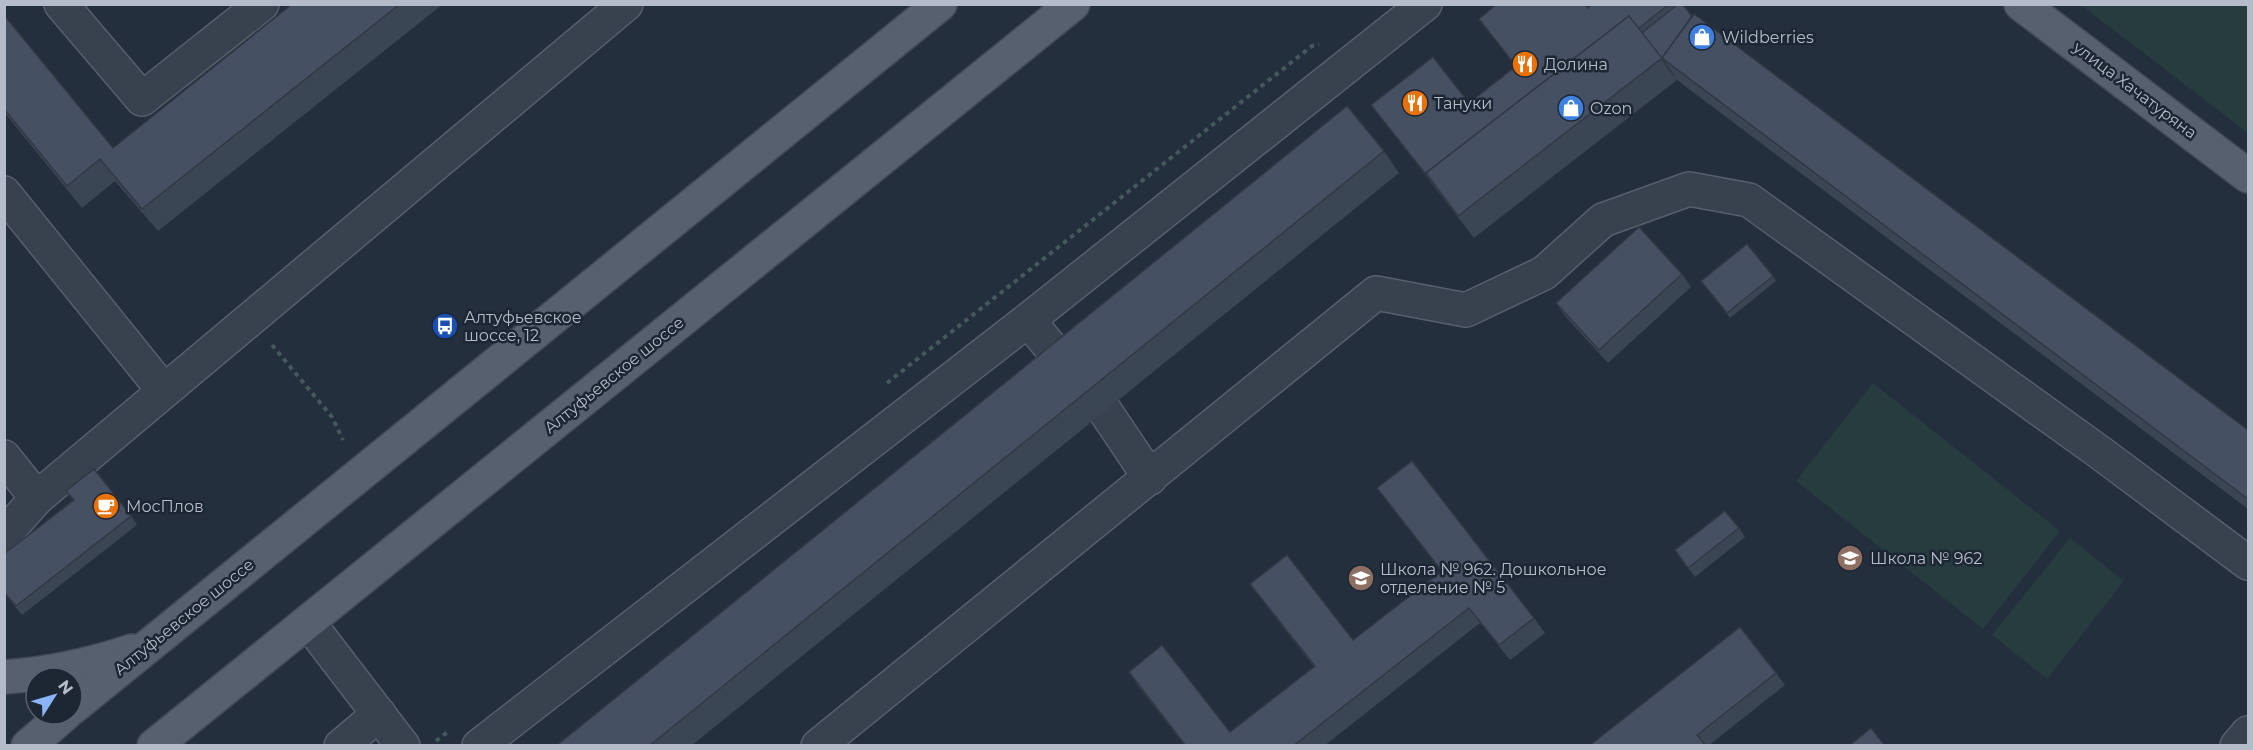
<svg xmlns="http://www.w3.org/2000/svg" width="2253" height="750" font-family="Montserrat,sans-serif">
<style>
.green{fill:#263c3f}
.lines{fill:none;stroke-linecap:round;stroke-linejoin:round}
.minor-casing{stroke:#565f6c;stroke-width:36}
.major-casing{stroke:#414a57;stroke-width:36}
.path{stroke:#44595c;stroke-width:4;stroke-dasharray:4.5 4.5;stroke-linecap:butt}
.minor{stroke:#38414e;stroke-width:33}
.major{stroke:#56606e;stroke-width:33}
.wall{fill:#3b4654}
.building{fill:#455162;stroke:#303945;stroke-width:1.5}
.labels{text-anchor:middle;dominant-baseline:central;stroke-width:5;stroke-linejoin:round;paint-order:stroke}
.poi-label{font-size:16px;fill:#b4bcc9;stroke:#1d2633;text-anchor:start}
.street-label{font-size:16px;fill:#b4bcc9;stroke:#1d2633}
</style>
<rect width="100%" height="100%" fill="#242f3e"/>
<g class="green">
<polygon points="2081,5 2248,5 2248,133"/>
<polygon points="1873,383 2060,531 1983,629 1796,481"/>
<polygon points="2070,538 2124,581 2047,679 1992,635"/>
</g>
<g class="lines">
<defs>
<g id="minor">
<polyline points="61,4 142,99 262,4"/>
<polyline points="4,193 164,391"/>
<polyline points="1028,320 1067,367"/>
<polyline points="1105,411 1150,478"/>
<polyline points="4,457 37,498"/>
<polyline points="4,535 37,498 626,4"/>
<polyline points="308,622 403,746"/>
<polyline points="341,746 379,714"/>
<polyline points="479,746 1028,320 1425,4"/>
<polyline points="818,746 1376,293 1466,310 1544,273 1603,220 1689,189 1749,200 2102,454 2248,563"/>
<polyline points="2237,746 2248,733"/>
</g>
<g id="major">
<polyline points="2021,4 2248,176"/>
<path d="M4 677C49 674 90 665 132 651"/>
<polyline points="72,708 940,4"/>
<polyline points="28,746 65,714"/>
<polyline points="154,746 1073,4"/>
</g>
</defs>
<use href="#minor" class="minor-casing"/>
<use href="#major" class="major-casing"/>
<g class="path">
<polyline points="272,345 332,417 343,440"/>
<polyline points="887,383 1312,46 1319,44"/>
<polyline points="436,741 449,731"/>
</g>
<use href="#minor" class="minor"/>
<use href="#major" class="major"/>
</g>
<g class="wall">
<polygon points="292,4 443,4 158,231 115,181 82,208 4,112 4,15 113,148"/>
<polygon points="1592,4 1687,4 1684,7 1692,16 2248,430 2248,509 1677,80 1474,238 1371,105 1469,103 1515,66 1479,19 1588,8"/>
<polygon points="1384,151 1399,173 691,746 556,746"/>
<polygon points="1682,274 1691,287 1608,363 1565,316 1556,303"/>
<polygon points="1773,276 1776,281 1730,318 1704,285"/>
<polygon points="1377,488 1534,618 1545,633 1510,660 1480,623 1324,746 1185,746 1139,687 1129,672 1230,732 1314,667 1261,599 1250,584 1353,640 1441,571 1388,503"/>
<polygon points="66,491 131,516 137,525 22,615 4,593 4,554 73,500"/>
<polygon points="1739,528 1745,537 1695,577 1675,550"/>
<polygon points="1776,673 1785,685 1708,746 1589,746"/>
</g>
<g class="building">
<polygon points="292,4 400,4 142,209 100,159 67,186 4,109 4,15 113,148"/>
<polygon points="1497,4 1585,4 1588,8 1592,4 1669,4 1638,29 1629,16 1426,173 1435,186 1371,105 1433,57 1469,103 1516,66 1479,19"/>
<polygon points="1678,4 1682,4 1692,16 1662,58 1674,76 1642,33"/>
<polygon points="1694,14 2248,430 2248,499 1662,58"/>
<polygon points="1629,16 1662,58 1458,216 1426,173"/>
<polygon points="1347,106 1384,151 649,746 556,746"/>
<polygon points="1639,227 1682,274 1599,350 1556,303"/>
<polygon points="1747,244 1773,276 1727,313 1701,281"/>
<polygon points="1412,461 1534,618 1499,645 1469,608 1293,746 1186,746 1129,672 1162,645 1230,732 1315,666 1250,584 1287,555 1353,640 1442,571 1377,488"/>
<polygon points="94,469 131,516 16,606 4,592 4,554 74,500 66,491"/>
<polygon points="1725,511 1739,528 1688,568 1675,550"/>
<polygon points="1740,627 1776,673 1697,735 1706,746 1589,746"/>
<polygon points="1871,728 1885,746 1849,746"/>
</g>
<defs>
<symbol id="shop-disc" viewBox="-11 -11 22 22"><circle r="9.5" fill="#3f7fe0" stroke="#1d2633"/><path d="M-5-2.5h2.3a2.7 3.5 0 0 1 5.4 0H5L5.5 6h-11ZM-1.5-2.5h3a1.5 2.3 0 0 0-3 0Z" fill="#fff"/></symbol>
<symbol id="restaurant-disc" viewBox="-11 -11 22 22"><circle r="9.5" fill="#e8710a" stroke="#1d2633"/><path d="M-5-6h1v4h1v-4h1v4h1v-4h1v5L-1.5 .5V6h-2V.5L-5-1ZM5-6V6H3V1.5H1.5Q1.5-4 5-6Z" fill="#fff"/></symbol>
<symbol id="bus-disc" viewBox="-11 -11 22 22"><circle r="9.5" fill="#1a4fb4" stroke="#1d2633"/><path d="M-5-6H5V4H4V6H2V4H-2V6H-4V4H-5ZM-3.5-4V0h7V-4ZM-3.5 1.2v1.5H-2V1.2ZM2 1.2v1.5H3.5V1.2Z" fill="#fff"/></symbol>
<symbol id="cafe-disc" viewBox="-11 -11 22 22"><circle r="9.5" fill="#e8710a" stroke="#1d2633"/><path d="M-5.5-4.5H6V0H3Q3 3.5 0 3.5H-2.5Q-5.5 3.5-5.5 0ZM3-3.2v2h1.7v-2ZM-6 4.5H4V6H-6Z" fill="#fff"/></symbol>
<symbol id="school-disc" viewBox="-11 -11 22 22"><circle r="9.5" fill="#8d6e63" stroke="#1d2633"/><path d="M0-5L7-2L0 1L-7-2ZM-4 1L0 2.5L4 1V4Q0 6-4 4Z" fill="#fff"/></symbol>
</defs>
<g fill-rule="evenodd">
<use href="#shop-disc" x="1687" y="22" width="30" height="30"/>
<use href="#restaurant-disc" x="1510" y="49" width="30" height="30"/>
<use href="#restaurant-disc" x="1400" y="88" width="30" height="30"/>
<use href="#shop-disc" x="1556" y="93" width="30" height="30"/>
<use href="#bus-disc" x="430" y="311" width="30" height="30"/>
<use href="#cafe-disc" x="91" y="491" width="30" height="30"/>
<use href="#school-disc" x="1835" y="543" width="30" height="30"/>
<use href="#school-disc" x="1346" y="563" width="30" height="30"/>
</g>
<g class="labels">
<g class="poi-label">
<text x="1722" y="37">Wildberries</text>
<text x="1544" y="64">Долина</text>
<text x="1434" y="103">Тануки</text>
<text x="1590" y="108">Ozon</text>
<text x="464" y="317">Алтуфьевское<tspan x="464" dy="18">шоссе, 12</tspan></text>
<text x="126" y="506">МосПлов</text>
<text x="1870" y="558">Школа № 962</text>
<text x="1380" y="569">Школа № 962. Дошкольное<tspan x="1380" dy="18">отделение № 5</tspan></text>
</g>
<g class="street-label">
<text transform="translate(2135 90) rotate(37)">улица Хачатуряна</text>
<text transform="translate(614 375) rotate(-39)">Алтуфьевское шоссе</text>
<text transform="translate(184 617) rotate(-39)">Алтуфьевское шоссе</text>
</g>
</g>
<rect width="2253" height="750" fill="none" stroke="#b4bcc9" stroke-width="12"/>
<g transform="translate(54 696) rotate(53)"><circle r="28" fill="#1d2633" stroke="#59626f" stroke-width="1.5"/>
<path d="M0-4.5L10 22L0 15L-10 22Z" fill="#8ab4f8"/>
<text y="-9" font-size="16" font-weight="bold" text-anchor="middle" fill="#b4bcc9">N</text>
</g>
</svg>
